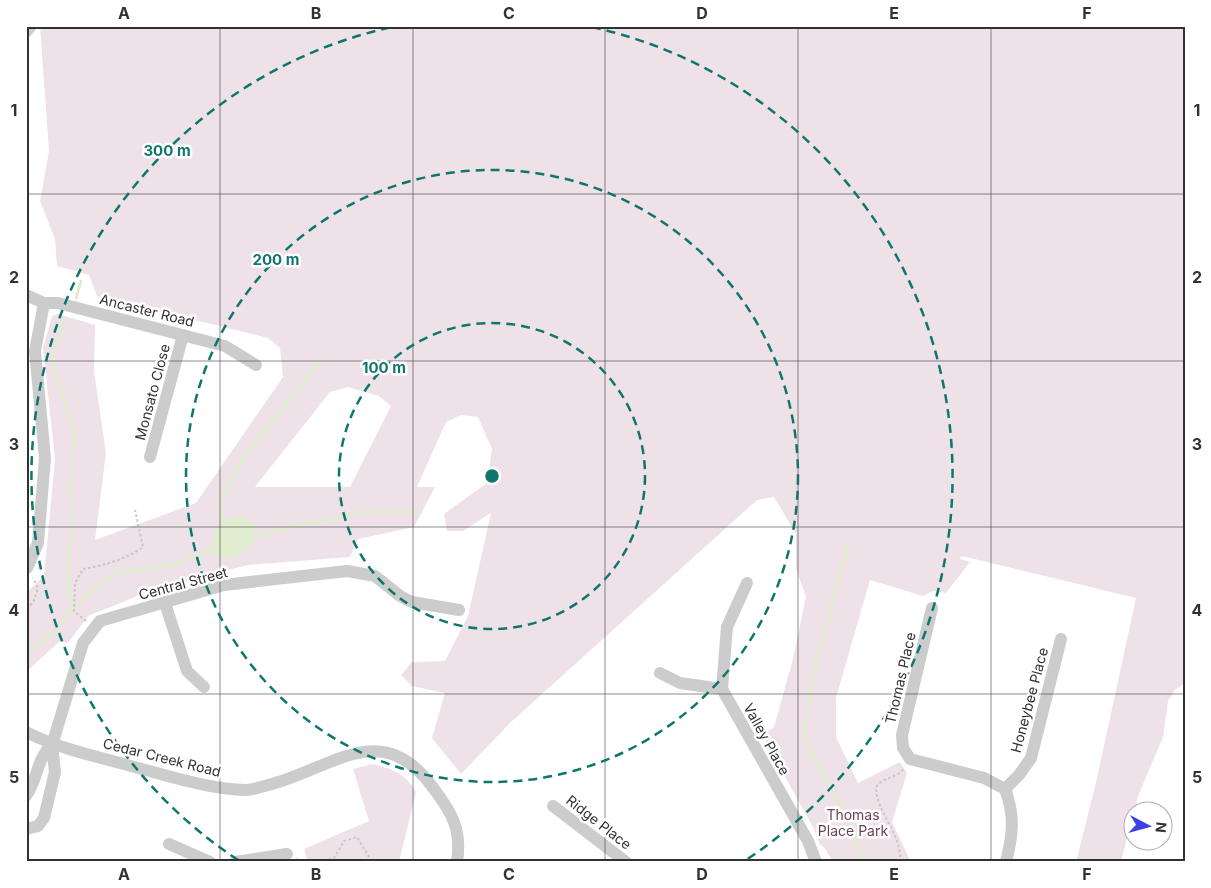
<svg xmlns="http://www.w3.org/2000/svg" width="1211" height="888" font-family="Inter,sans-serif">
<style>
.green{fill:#eee1e8;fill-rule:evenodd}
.water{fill:#e0edce}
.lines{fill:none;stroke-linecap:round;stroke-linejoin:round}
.stream{stroke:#e0edce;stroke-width:3}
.path{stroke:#c6c6c6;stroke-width:2;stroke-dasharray:2.5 2.5;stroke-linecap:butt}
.minor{stroke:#ccc;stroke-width:12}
.grid{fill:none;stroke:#323232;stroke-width:1;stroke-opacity:0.55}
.ring{fill:none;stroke:#0f766e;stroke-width:2.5;stroke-dasharray:9 6}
.labels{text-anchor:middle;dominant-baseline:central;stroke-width:5;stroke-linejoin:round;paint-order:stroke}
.street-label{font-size:14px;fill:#323232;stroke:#fff}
.park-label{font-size:14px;fill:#6e3f53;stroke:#fff}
.centre{fill:#0f766e;stroke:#fff;stroke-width:2.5}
.ring-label{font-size:15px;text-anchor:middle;font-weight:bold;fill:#0f766e;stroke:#fff;stroke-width:5;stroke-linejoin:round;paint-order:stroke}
.neatline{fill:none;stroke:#323232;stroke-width:2}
.grid-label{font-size:16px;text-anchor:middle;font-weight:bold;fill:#323232}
</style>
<rect width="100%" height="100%" fill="#fff"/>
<g class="green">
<path d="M40 26H1185V683L1175 690 1168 701 1163 737 1138 796 1121 862H1076L1097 778 1136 598 962 556 960 559 970 562 946 593 933 591 923 596 870 580 836 698V737L858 783 900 762 907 773 892 822 911 862H833L824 847 820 845 814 829 762 735 774 727 793 659 806 596 796 569V534L774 497 757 500 511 722 461 774 432 738 445 693 412 686 401 675 412 662 445 661 468 616 491 513 463 531H447L444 514 487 483 492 449 478 417 461 415 446 422 417 487H435L414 527 358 539 350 557 248 565 155 589 88 616 68 643 60 641 26 672V593L44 576 55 459 43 348 52 316 58 314 95 325 94 371 106 453 95 540 196 503 283 377 280 348 268 338 97 296 89 275 57 266 55 239 40 201 49 151ZM348 387 379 396 391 406 350 487H255L330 392Z"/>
<path d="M373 764C393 769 406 774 416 792L399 862H308L304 849 369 821 353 769Z"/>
</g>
<path class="water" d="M241 516 252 521C254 528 256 533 253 541 248 554 224 564 213 553 210 532 218 518 241 516Z"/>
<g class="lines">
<g class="stream">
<polyline points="76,298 81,281"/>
<polyline points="64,321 54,354 55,373 74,429 70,499 73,517 68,565 70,598 74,607"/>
<polyline points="224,525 220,512 222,496 246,454 321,360"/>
<polyline points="250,538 284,528 362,512 421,512"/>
<polyline points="848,545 815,667 804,728 810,752 838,802 864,862"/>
<polyline points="26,653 56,631 68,612 115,573 172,565 215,549"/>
</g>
<g class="path">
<polyline points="26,608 33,603 38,588 33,578"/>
<path d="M86 621 74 611 75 583 83 569C102 566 127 559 143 547L135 510"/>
<polyline points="296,859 301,862"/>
<polyline points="319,862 334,858 344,841 357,837 372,862"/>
<polyline points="400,862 423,862"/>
<path d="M900 862C903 835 876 813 876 787 884 776 897 779 904 768"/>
</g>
<g class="minor">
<polyline points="26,32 31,26"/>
<polyline points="26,295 44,303 58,303 225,346 256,365"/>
<polyline points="150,457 183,335"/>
<polyline points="27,568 38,543 45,458 35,351 44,303"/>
<polyline points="165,603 187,671 204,687"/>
<path d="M932 608 902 735 903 748 910 759 984 778 1005 789C1015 816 1013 834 1006 862"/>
<polyline points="660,673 680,683 722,689 808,841 816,862"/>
<polyline points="722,689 727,627 747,583"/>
<path d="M26 732C62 750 100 757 138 768 173 777 209 789 246 790 254 790 264 786 272 784 334 767 383 717 434 789 452 813 462 830 457 862"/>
<polyline points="1005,789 1019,775 1031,758 1061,639"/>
<path d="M26 796C38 780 36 759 52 745"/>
<polyline points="553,806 626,862"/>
<polyline points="26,829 38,826 44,818 55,772 52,745 83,643 100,621 224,585 347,571 375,576 400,596 412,602 459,610"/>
<polyline points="169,844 210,862"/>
<polyline points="235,862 287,854"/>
</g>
</g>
<path class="grid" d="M220 26V862M413 26V862M605 26V862M798 26V862M991 26V862M26 194H1185M26 361H1185M26 527H1185M26 694H1185"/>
<g class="ring">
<circle cx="492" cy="476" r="153"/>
<circle cx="492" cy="476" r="306"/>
<path d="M238 860A460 460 0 0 1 392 27M592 27A460 460 0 0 1 746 860"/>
</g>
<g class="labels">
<g class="street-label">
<text transform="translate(147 310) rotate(14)">Ancaster Road</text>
<text transform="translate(152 392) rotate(-75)">Monsato Close</text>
<text transform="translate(183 583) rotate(-15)">Central Street</text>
<text transform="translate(900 678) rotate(-77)">Thomas Place</text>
<text transform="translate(1029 700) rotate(-75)">Honeybee Place</text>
<text transform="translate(767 739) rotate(61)">Valley Place</text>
<text transform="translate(162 757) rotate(14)">Cedar Creek Road</text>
<text transform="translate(599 822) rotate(38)">Ridge Place</text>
</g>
<g class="park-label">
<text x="853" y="814">Thomas<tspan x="853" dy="16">Place Park</tspan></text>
</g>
</g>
<circle cx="492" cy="476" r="8" class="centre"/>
<g class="ring-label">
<text x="167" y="156">300 m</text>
<text x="276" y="265">200 m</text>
<text x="384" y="373">100 m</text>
</g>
<rect width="1211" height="888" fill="none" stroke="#ffffff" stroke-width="55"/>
<g transform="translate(1148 826) rotate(96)"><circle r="24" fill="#ffffff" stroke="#adadad"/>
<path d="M0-4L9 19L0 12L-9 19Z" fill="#3b40e2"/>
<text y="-8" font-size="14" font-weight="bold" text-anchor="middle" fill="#323232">N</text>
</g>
<rect x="28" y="28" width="1156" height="832" class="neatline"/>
<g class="grid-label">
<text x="124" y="19">A</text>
<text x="316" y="19">B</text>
<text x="509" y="19">C</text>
<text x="702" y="19">D</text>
<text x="894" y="19">E</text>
<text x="1087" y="19">F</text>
<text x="14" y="116">1</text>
<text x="1197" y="116">1</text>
<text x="14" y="283">2</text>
<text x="1197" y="283">2</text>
<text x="14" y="450">3</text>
<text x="1197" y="450">3</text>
<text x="14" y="616">4</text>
<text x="1197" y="616">4</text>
<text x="14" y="783">5</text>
<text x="1197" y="783">5</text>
<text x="124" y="880">A</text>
<text x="316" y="880">B</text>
<text x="509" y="880">C</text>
<text x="702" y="880">D</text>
<text x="894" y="880">E</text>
<text x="1087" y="880">F</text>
</g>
</svg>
